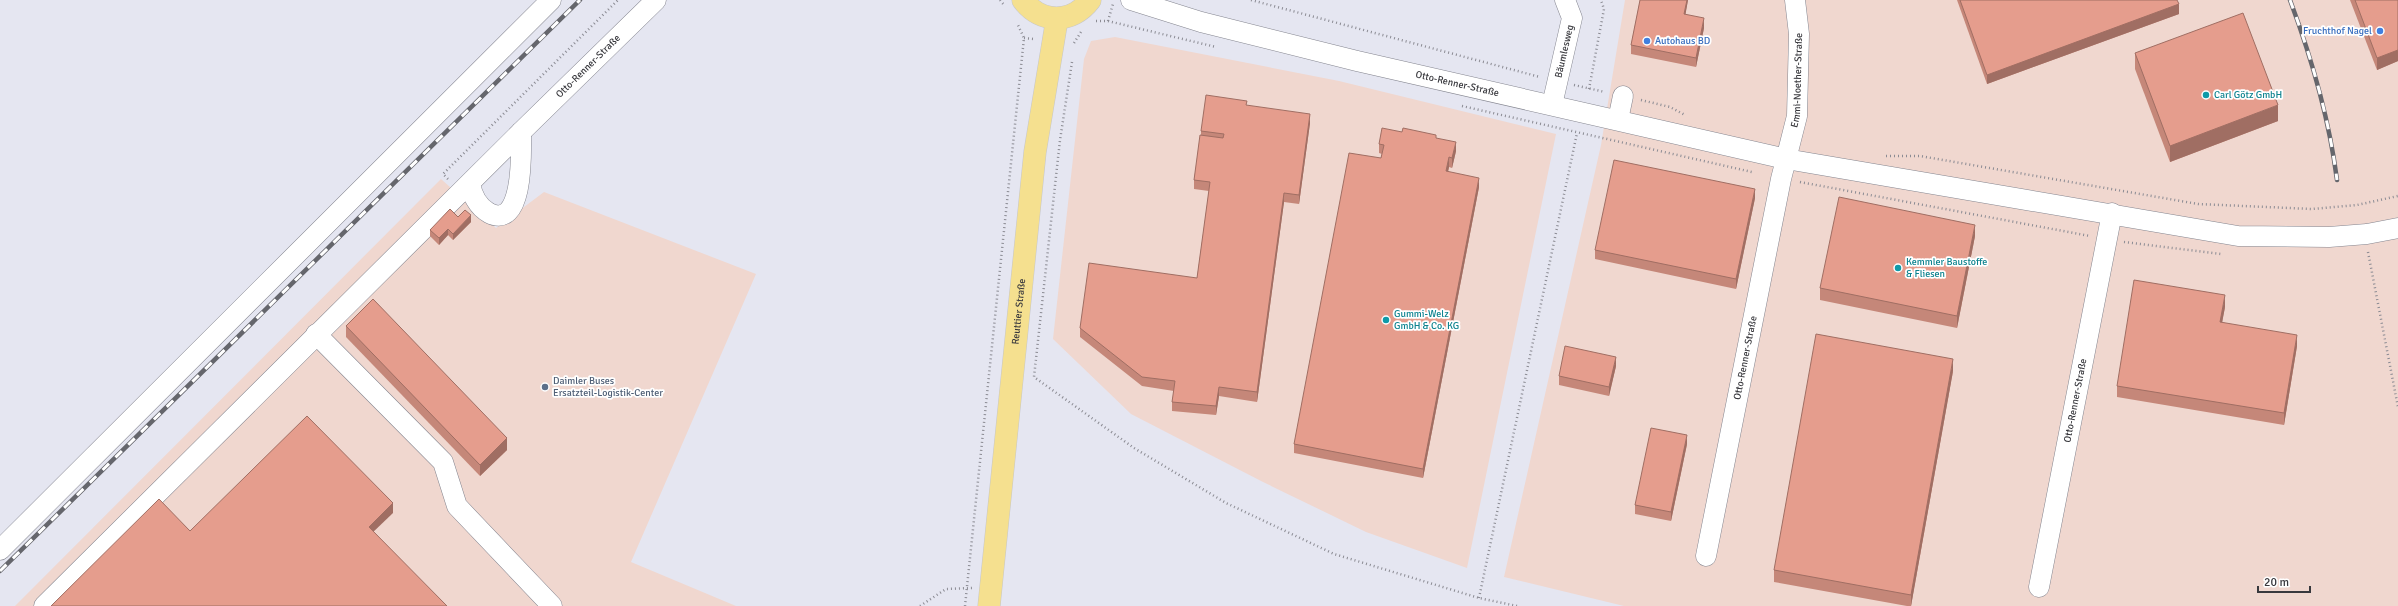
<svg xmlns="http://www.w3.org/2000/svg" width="2398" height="606" font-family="Signika,sans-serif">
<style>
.industrial{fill:#f0d7cf}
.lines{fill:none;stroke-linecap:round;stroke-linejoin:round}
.minor-casing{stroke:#84858f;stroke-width:21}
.major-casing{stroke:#c7c7c9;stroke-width:23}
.path{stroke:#8b8b93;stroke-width:2.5;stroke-dasharray:1 3;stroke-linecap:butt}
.minor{stroke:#fff;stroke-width:20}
.major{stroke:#f5e08f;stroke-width:22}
.rail-casing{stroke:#65666c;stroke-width:4.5}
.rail{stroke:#fff;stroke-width:3;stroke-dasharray:9;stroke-linecap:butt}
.wall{fill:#c58779}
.shaded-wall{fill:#a06e63}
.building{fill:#e59d8d;stroke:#a06e63}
.shop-dot{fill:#3f7fe0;stroke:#fff;stroke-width:1.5}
.culture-dot{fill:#0f9aa8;stroke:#fff;stroke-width:1.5}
.service-dot{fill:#5c6f8a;stroke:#fff;stroke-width:1.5}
.labels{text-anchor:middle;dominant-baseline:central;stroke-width:3.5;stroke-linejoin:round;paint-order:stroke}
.shop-label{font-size:10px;fill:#366cbe;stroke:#fff;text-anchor:end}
.street-label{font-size:10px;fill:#38383d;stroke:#fff}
.culture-label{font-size:10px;fill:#0d838f;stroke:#fff;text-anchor:start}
.service-label{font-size:10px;fill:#4e5e75;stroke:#fff;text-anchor:start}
</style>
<rect width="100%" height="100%" fill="#e5e6f1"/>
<g class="industrial">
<polygon points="1625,0 2398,0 2398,606 1624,606 1504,577 1601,145"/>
<polygon points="1115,37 1339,81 1556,134 1467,568 1366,532 1263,482 1131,414 1053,339 1084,59 1091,41"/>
<polygon points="441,179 496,228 544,192 756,274 631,562 736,606 15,606"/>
</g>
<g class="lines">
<defs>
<g id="minor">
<path id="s1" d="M1131 0 1201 22 1357 61 1786 159 2238 236 2329 237 2367 234 2398 228"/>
<path id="s2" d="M1552 105 1572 18 1565 0"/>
<polyline points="1618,120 1623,96"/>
<path id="s3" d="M521 132 656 0"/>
<polyline points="316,334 443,462 457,506 552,606"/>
<polyline points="0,550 551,0"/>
<path id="s4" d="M1706 556 1781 179 1797 116 1799 34 1795 0"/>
<path id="s5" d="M2039 587 2112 213"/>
<path d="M44 606 521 132C521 148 525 231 489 213 478 207 472 195 470 183"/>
</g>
<g id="major">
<path d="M1023 0C1041 24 1072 24 1090 0"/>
<path id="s6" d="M989 606 1035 152 1057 19"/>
</g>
</defs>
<use href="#minor" class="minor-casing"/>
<use href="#major" class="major-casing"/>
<g class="path">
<polyline points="1000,0 1004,5"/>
<polyline points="1251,0 1540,77"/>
<polyline points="1096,21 1108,21 1216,47"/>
<polyline points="1108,21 1113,4"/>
<polyline points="1024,38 1034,39"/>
<polyline points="1074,43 1081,32"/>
<polyline points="1072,62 1060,140 1034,377 1134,448 1226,503 1334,554 1479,598 1517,606"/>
<polyline points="1574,85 1605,92"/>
<polyline points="1589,89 1604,9 1601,0"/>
<polyline points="1641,100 1670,107 1685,115"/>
<polyline points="1462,106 1752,172"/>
<polyline points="1886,156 1920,156 2198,204 2312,209 2357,205 2398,196"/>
<polyline points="448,179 443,174 618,0"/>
<polyline points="1800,182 2090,236"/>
<polyline points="2124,242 2221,254"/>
<polyline points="2368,252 2398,407"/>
<polyline points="1479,598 1577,133"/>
<polyline points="920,606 946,589 972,588"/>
<polyline points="965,606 1024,38 1017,23"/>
</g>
<use href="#minor" class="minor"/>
<use href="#major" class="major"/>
<defs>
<g id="rail">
<path d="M2290 0C2312 59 2329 118 2337 180"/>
<polyline points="0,571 580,0"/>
</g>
</defs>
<use href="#rail" class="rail-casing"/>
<use href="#rail" class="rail"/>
</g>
<g class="wall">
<polygon points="1640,0 1688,0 1685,15 1704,28 1696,67 1631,54 1631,45"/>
<polygon points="1957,0 2177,0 2179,14 1987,84"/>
<polygon points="2350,0 2398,0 2398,61 2377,70"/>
<polygon points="2135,53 2278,121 2170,162 2135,69"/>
<polygon points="1247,106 1310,123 1299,204 1284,202 1257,402 1219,396 1216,415 1172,411 1172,402 1174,391 1142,386 1080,337 1080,328 1197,278 1209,191 1194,189 1194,180 1201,135 1201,131"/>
<polygon points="1436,138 1456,151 1452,168 1449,167 1448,172 1479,187 1423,478 1294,453 1294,444 1381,158 1382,154 1379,153 1379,144"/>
<polygon points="1755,198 1736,289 1595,259 1595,250"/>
<polygon points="458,217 471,222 453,240 448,235 439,245 430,236 430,230"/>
<polygon points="1975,236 1957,328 1820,300 1820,288"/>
<polygon points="2225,307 2222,322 2297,346 2284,425 2117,397 2117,386"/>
<polygon points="346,326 507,450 480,476 346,337"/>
<polygon points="1616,366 1609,396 1559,385 1559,376"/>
<polygon points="1953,371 1911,606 1907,606 1774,582 1774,570"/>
<polygon points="1687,444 1671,521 1635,514 1635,505"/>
</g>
<g class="shaded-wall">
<polygon points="1687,0 1688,0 1684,23 1684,14"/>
<polygon points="2179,4 2179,14 1987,84 1987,75"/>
<polygon points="1704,18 1704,28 1696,67 1696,58"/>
<polygon points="2398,50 2398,61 2377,70 2377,58"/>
<polygon points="2278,105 2278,121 2170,162 2170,146"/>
<polygon points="1310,114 1310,123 1299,204 1299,195"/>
<polygon points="1456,142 1456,151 1452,168 1452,158"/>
<polygon points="1449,157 1449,167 1446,180 1446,171"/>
<polygon points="1479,178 1479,187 1423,478 1423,469"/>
<polygon points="1755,189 1755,198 1736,289 1736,279"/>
<polygon points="1284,193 1284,202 1257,402 1257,392"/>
<polygon points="471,215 471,222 453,240 453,234"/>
<polygon points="1975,225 1975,236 1957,328 1957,316"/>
<polygon points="448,229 448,235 439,245 439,238"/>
<polygon points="2225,295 2225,307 2220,334 2220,322"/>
<polygon points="2297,335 2297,346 2284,425 2284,413"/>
<polygon points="1616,357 1616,366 1609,396 1609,387"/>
<polygon points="1953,359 1953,371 1911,606 1911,595"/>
<polygon points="1219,387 1219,396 1216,415 1216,406"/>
<polygon points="1687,435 1687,444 1671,521 1671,512"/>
<polygon points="507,438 507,450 480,476 480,465"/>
<polygon points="393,503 393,513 369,536 369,527"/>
</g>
<g class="building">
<polygon points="1640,0 1687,0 1684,14 1704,18 1696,58 1631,45"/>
<polygon points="1960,0 2177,0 2179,4 1987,75"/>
<polygon points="2355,0 2398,0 2398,50 2377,58"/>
<polygon points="2243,13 2278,105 2170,146 2135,53"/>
<polygon points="1206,95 1247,101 1246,105 1310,114 1299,195 1284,193 1257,392 1219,387 1216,406 1172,402 1175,381 1142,377 1080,328 1089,263 1197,278 1210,182 1194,180 1200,135 1223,138 1224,134 1201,131"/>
<polygon points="1382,128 1402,132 1403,128 1436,135 1436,138 1456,142 1452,158 1449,157 1446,171 1479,178 1423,469 1294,444 1349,153 1381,158 1384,145 1379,144"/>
<polygon points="1614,160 1755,189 1736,279 1595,250"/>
<polygon points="1839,197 1975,225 1957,316 1820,288"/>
<polygon points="450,209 458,217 465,210 471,215 453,234 448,229 439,238 430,230"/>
<polygon points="2134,280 2225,295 2220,322 2297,335 2284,413 2117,386"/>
<polygon points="373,299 507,438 480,465 346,326"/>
<polygon points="1816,334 1953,359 1911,595 1774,570"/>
<polygon points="1565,346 1616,357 1609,387 1559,376"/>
<polygon points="307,416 393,503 369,527 447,606 51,606 159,499 190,531"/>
<polygon points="1651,428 1687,435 1671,512 1635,505"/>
</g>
<g class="shop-dot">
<circle cx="2380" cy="31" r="4"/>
<circle cx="1647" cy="41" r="4"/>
</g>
<g class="culture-dot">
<circle cx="2206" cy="95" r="4"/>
<circle cx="1898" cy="268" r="4"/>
<circle cx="1386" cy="320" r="4"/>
</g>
<circle class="service-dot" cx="545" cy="387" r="4"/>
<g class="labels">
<g class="shop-label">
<text x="2372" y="31">Fruchthof Nagel</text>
<text x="1655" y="41" text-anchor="start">Autohaus BD</text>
</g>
<g class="street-label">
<text stroke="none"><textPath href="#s2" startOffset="55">Bäumlesweg</textPath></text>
<text stroke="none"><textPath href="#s3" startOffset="94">Otto-Renner-Straße</textPath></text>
<text stroke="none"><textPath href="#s4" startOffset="485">Emmi-Noether-Straße</textPath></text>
<text stroke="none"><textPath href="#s1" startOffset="337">Otto-Renner-Straße</textPath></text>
<text stroke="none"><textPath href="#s6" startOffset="296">Reuttier Straße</textPath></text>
<text stroke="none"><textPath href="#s4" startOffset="202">Otto-Renner-Straße</textPath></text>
<text stroke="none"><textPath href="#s5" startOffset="190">Otto-Renner-Straße</textPath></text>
</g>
<g class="culture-label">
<text x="2214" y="95">Carl Götz GmbH</text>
<text x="1906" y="262">Kemmler Baustoffe<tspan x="1906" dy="12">&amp; Fliesen</tspan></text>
<text x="1394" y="314">Gummi-Welz<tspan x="1394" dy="12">GmbH &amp; Co. KG</tspan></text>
</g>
<g class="service-label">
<text x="553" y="381">Daimler Buses<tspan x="553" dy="12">Ersatzteil-Logistik-Center</tspan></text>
</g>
</g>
<path d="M2258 586v6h52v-6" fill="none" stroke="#38383d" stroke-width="2"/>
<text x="2264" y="586" font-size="12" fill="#38383d" stroke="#ffffff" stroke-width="3" paint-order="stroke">20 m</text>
</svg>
